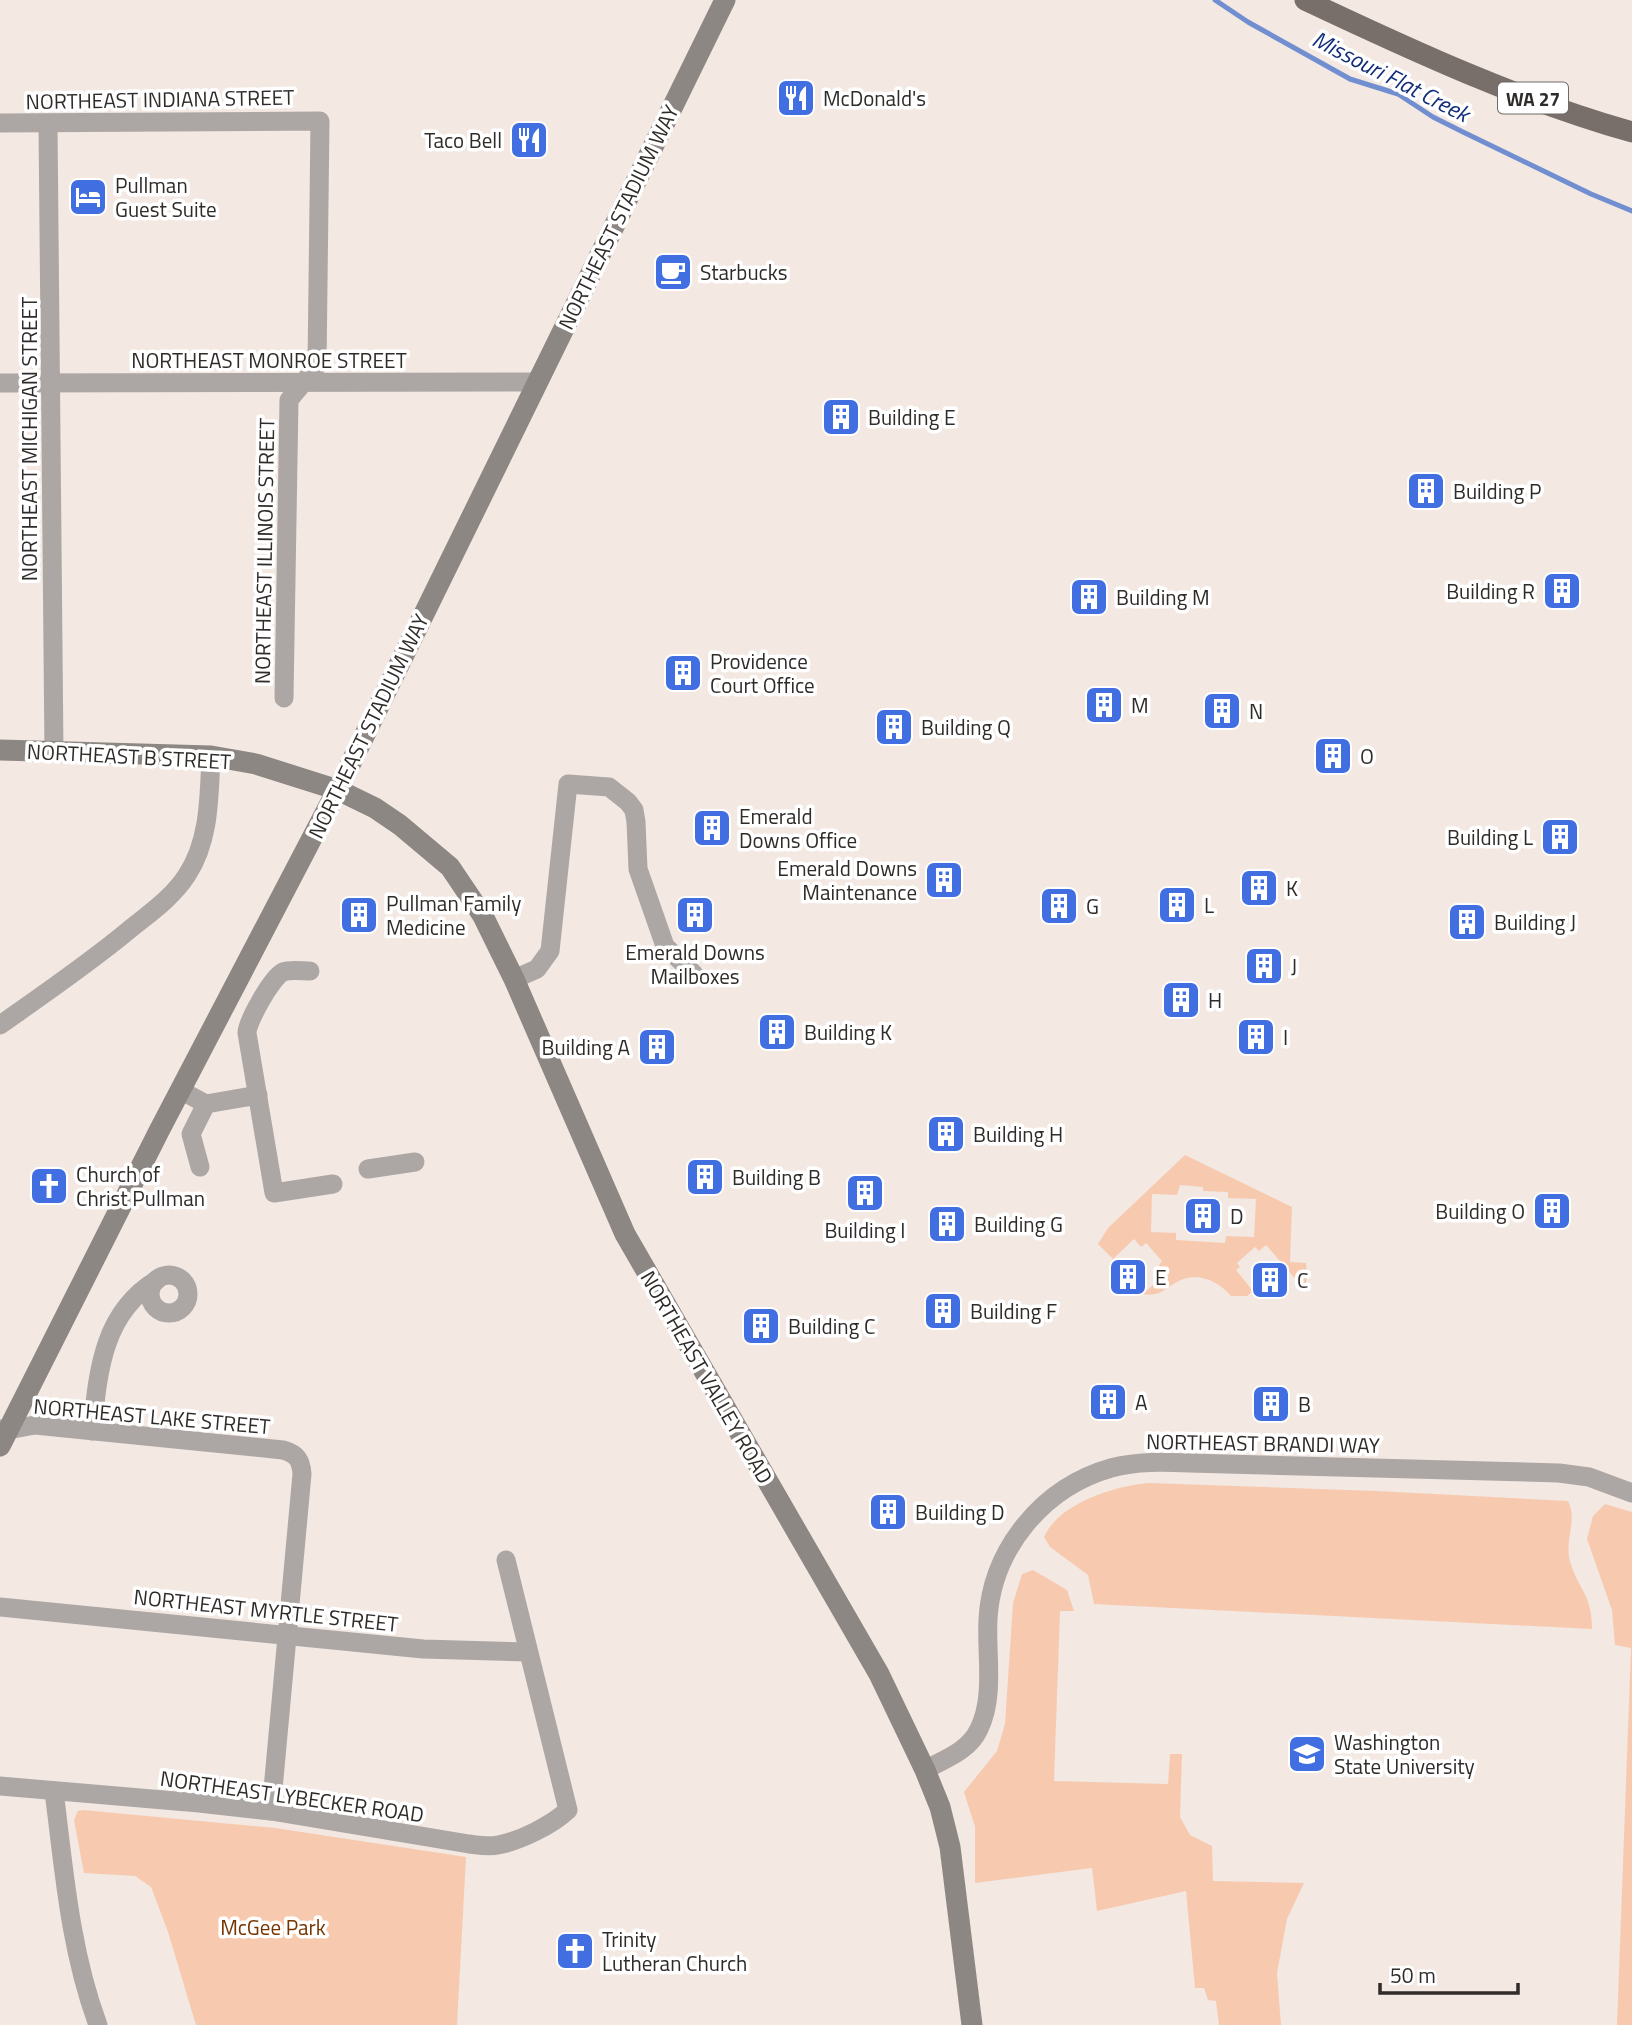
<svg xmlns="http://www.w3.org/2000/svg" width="1632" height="2025" font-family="'Titillium Web',sans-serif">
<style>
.green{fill:#f7cab0;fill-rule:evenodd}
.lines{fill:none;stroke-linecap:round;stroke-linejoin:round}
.stream{stroke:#718fd0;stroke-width:5}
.street{stroke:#aca7a5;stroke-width:19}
.secondary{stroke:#8d8783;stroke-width:21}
.primary{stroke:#786f6b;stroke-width:21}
.labels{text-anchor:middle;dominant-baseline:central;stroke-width:7;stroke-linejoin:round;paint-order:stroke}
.shield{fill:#fff;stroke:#6d6b69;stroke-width:2}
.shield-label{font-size:19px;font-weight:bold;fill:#2f2b29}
.poi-label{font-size:21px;fill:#2f2b29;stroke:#fff;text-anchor:start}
.street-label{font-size:21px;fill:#2f2b29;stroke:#fff}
.park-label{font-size:21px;fill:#763500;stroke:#fff}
.water-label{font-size:23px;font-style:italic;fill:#122d79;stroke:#fff}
</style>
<rect width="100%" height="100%" fill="#f3e8e2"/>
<g class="green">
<path d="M1185 1155 1292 1207 1290 1262 1306 1263 1307 1277 1305 1290 1266 1245 1259 1251 1255 1247 1237 1263 1240 1267 1236 1270 1253 1291 1247 1296H1231C1218 1281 1197 1271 1177 1282 1164 1289 1160 1297 1143 1294L1166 1273 1159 1265 1162 1261 1146 1243 1141 1247 1134 1239 1113 1259 1098 1244 1108 1228ZM1180 1185 1203 1187V1191L1228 1192V1198L1256 1199 1254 1237 1226 1236 1225 1243 1176 1240V1233L1151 1232 1152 1194 1177 1195Z"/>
<path d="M1148 1483 1376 1491 1568 1501C1578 1520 1564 1541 1570 1561 1578 1590 1592 1593 1592 1629L1094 1604 1088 1575 1050 1547 1044 1537C1059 1503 1115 1486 1148 1483Z"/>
<polygon points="1605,1504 1632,1512 1632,2025 1617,2025 1631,1648 1615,1645 1612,1610 1587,1539 1593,1516"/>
<polygon points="1033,1570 1067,1590 1074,1611 1060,1611 1054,1781 1168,1784 1170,1754 1182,1754 1180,1817 1190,1835 1212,1846 1213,1881 1304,1883 1287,1919 1277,1973 1281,2025 1219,2025 1216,2001 1208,2000 1204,1988 1195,1988 1186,1891 1097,1911 1092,1868 975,1883 975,1827 964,1792 997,1751 1005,1724 1013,1603 1022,1574"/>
<polygon points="83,1810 275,1828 466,1857 457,2025 196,2025 168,1932 151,1887 135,1876 84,1873 74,1820 78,1811"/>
</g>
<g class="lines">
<polyline class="stream" points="1215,0 1248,22 1350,79 1398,94 1433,117 1463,132 1591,194 1632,211"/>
<g class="street">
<polyline points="0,123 320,121 317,366 289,400 284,698"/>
<polyline points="48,124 54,753"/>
<polyline points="0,383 538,382"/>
<path d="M310 971C302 971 290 969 283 972 272 977 247 1022 247 1033L274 1193 333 1184"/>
<polyline points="514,979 537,969 550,951 568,784 609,787 628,802 634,810 636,822 638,869 665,946 694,974"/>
<path d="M0 1025C44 994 88 964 129 930 150 913 173 897 187 875 210 840 209 796 211 756"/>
<polyline points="180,1090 206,1104 258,1095"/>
<polyline points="200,1167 191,1134 206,1104"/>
<polyline points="368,1169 415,1162"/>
<circle cx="169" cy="1294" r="19"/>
<path d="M0 1429 8 1430 35 1425 283 1450C297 1454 301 1460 302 1474L271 1811"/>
<path d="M92 1431C98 1373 102 1313 157 1280"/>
<polyline points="0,1607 423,1649 528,1652"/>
<path d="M925 1770C945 1759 969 1751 979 1729 995 1697 986 1654 988 1619 992 1548 1044 1487 1111 1468 1137 1461 1164 1462 1190 1463L1559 1473 1589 1477 1632 1493"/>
<path d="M0 1786 199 1803 271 1811 469 1844C478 1845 489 1847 498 1845 520 1841 552 1825 568 1810L506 1560"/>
<path d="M54 1791C64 1870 70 1950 98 2025"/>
</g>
<g class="secondary">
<polyline points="0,750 211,756 256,764 338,790 375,808 400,825 450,867 483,916 514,979 625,1234 879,1674 925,1770 940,1807 950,1847 972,2025"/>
<polyline points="0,1446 159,1131 347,771 725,0"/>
</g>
<path class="primary" d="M1305 0C1411 50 1519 100 1632 132"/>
</g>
<defs>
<symbol id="restaurant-square" viewBox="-11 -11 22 22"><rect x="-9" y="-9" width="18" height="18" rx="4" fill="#416ee0" stroke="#fff"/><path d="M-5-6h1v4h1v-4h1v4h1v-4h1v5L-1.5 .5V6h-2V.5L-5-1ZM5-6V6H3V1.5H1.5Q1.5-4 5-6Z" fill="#fff"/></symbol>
<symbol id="hotel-square" viewBox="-11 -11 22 22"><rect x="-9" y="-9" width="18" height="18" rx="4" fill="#416ee0" stroke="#fff"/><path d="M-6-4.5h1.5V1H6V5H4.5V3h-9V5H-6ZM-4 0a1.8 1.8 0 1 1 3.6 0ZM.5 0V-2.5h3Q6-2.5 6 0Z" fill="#fff"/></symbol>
<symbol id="cafe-square" viewBox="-11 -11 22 22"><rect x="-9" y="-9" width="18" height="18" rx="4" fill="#416ee0" stroke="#fff"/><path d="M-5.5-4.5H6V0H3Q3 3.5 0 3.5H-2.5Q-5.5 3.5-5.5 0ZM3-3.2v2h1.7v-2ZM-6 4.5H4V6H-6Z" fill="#fff"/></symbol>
<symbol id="building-square" viewBox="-11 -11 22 22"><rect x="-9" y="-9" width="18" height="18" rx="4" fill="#416ee0" stroke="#fff"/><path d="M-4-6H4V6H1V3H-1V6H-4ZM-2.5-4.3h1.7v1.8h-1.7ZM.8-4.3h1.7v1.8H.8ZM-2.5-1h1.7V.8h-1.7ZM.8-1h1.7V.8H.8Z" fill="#fff"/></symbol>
<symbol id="church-square" viewBox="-11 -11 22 22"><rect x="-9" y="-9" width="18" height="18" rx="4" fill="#416ee0" stroke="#fff"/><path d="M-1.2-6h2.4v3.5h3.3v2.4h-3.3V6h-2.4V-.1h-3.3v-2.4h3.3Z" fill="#fff"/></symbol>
<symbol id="university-square" viewBox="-11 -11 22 22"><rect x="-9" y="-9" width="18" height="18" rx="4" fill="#416ee0" stroke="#fff"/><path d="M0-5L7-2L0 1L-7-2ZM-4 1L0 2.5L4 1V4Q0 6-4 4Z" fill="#fff"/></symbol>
</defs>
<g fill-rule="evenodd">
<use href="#restaurant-square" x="774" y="76" width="44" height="44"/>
<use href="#restaurant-square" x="507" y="118" width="44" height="44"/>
<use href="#hotel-square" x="66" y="175" width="44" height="44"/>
<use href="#cafe-square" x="651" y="250" width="44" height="44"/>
<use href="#building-square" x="819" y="395" width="44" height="44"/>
<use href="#building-square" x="1404" y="469" width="44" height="44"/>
<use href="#building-square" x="1540" y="569" width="44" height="44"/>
<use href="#building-square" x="1067" y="575" width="44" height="44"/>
<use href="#building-square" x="661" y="651" width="44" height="44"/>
<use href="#building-square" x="1082" y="683" width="44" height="44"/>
<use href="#building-square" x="1200" y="689" width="44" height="44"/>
<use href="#building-square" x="872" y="705" width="44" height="44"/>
<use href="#building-square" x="1311" y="734" width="44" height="44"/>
<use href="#building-square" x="690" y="806" width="44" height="44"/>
<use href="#building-square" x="1538" y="815" width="44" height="44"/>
<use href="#building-square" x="922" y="858" width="44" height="44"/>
<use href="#building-square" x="1237" y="866" width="44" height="44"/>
<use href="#building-square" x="1155" y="883" width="44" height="44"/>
<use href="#building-square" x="1037" y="884" width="44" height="44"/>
<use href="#building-square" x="337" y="893" width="44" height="44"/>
<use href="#building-square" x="673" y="893" width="44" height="44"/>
<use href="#building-square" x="1445" y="900" width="44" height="44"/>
<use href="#building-square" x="1242" y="944" width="44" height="44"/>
<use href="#building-square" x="1159" y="978" width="44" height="44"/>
<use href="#building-square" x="755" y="1010" width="44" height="44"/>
<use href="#building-square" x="1234" y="1015" width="44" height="44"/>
<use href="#building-square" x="635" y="1025" width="44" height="44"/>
<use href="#building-square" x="924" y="1112" width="44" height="44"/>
<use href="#building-square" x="683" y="1155" width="44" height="44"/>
<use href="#church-square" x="27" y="1164" width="44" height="44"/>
<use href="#building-square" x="843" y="1171" width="44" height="44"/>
<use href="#building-square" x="1530" y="1189" width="44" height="44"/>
<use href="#building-square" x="1181" y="1194" width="44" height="44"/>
<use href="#building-square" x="925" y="1202" width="44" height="44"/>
<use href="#building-square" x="1106" y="1255" width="44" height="44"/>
<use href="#building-square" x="1248" y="1258" width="44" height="44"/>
<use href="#building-square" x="921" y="1289" width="44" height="44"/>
<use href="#building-square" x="739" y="1304" width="44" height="44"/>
<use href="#building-square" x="1086" y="1380" width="44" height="44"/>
<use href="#building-square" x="1249" y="1382" width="44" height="44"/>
<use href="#building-square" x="866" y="1490" width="44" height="44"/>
<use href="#university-square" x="1285" y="1732" width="44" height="44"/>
<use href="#church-square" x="553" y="1929" width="44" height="44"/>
</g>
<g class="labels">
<rect class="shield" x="1498" y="82.5" width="70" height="31" rx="5"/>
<g class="shield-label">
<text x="1533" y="98">WA 27</text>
</g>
<g class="poi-label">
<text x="823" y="98">McDonald's</text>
<text x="502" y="140" text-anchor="end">Taco Bell</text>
<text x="115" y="185">Pullman<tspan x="115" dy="24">Guest Suite</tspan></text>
<text x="700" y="272">Starbucks</text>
<text x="868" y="417">Building E</text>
<text x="1453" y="491">Building P</text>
<text x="1535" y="591" text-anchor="end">Building R</text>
<text x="1116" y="597">Building M</text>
<text x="710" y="661">Providence<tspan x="710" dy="24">Court Office</tspan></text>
<text x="1131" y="705">M</text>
<text x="1249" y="711">N</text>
<text x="921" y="727">Building Q</text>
<text x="1360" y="756">O</text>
<text x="739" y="816">Emerald<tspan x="739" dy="24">Downs Office</tspan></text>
<text x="1533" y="837" text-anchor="end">Building L</text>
<text x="917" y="868" text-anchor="end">Emerald Downs<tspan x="917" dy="24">Maintenance</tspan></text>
<text x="1286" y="888">K</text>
<text x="386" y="903">Pullman Family<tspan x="386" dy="24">Medicine</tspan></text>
<text x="1204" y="905">L</text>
<text x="1086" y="906">G</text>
<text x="1494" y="922">Building J</text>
<text x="695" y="952" text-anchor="middle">Emerald Downs<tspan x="695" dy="24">Mailboxes</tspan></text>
<text x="1291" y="966">J</text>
<text x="1208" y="1000">H</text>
<text x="804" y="1032">Building K</text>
<text x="1283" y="1037">I</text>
<text x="630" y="1047" text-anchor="end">Building A</text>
<text x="973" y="1134">Building H</text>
<text x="76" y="1174">Church of<tspan x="76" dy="24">Christ Pullman</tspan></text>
<text x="732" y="1177">Building B</text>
<text x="1525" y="1211" text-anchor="end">Building O</text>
<text x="1230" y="1216">D</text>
<text x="974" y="1224">Building G</text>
<text x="865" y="1230" text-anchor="middle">Building I</text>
<text x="1155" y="1277">E</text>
<text x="1297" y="1280">C</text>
<text x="970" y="1311">Building F</text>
<text x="788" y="1326">Building C</text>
<text x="1135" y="1402">A</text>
<text x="1298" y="1404">B</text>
<text x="915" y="1512">Building D</text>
<text x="1334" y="1742">Washington<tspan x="1334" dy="24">State University</tspan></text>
<text x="602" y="1939">Trinity<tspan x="602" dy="24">Lutheran Church</tspan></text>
</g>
<g class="street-label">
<text transform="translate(160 99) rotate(-1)">NORTHEAST INDIANA STREET</text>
<text transform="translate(618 217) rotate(-64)">NORTHEAST STADIUM WAY</text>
<text x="269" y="360">NORTHEAST MONROE STREET</text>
<text transform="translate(29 439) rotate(-90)">NORTHEAST MICHIGAN STREET</text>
<text transform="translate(264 551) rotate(-89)">NORTHEAST ILLINOIS STREET</text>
<text transform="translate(368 726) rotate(-64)">NORTHEAST STADIUM WAY</text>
<text transform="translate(129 756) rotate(3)">NORTHEAST B STREET</text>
<text transform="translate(707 1377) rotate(60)">NORTHEAST VALLEY ROAD</text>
<text transform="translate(152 1416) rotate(5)">NORTHEAST LAKE STREET</text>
<text transform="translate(1263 1443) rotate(1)">NORTHEAST BRANDI WAY</text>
<text transform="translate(266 1610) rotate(6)">NORTHEAST MYRTLE STREET</text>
<text transform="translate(292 1796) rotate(8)">NORTHEAST LYBECKER ROAD</text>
</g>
<g class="park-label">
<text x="273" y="1927">McGee Park</text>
</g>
<g class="water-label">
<text transform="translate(1391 76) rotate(27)">Missouri Flat Creek</text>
</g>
</g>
<path d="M1380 1983v10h138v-10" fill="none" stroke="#2f2b29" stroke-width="3.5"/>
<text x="1390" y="1983" font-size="21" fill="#2f2b29" stroke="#ffffff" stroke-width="5" paint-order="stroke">50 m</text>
</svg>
